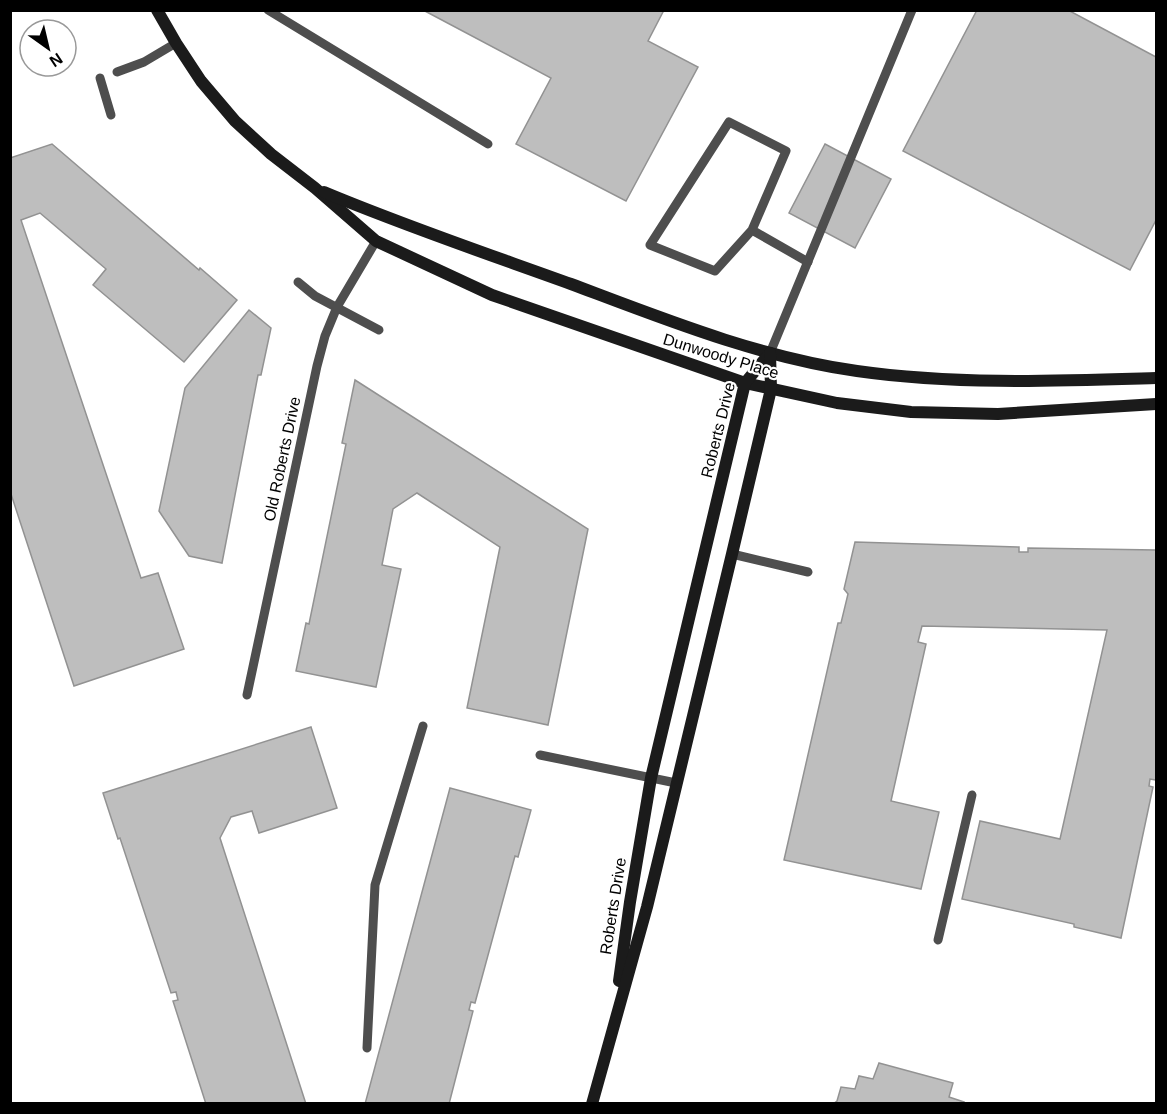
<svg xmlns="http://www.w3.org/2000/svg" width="1167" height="1114" font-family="Arial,sans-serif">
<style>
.building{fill:#bebebe;stroke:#929292;stroke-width:1.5}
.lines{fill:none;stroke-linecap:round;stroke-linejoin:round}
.lane{stroke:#4e4e4e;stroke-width:9}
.secondary{stroke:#1b1b1b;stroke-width:12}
.labels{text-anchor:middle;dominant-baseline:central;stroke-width:4.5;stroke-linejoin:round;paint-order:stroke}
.street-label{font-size:16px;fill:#000;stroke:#fff}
</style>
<rect width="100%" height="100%" fill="#fff"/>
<g class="building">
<polygon points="423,10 664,10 648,41 698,67 626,201 516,144 551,78"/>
<polygon points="977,10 1068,10 1156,57 1156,220 1130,270 903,151"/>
<polygon points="52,144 199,270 200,268 237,300 184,362 93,285 106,269 40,213 21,220 141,578 158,573 184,649 74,686 10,491 10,158"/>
<polygon points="825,144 891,179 855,248 789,213"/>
<polygon points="249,310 271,328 261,375 258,375 222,563 189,556 159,511 185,388"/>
<polygon points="355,380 588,529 548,725 467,708 500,547 417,493 393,509 382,565 401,569 376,687 296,671 306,623 309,624 346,444 342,443"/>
<polygon points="855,542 1019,547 1019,552 1028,552 1028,548 1156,550 1156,780 1150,779 1149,786 1153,787 1121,938 1074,927 1074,924 962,899 980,821 1060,839 1107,630 922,626 918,642 926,644 891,801 939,812 921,889 784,860 838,623 841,623 848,594 844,589"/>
<polygon points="311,727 337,808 259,833 252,811 231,817 220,838 306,1104 206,1104 173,1001 178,1000 176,992 171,993 120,838 118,839 103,793"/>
<polygon points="450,788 531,810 518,857 515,856 475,1003 471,1002 469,1010 473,1011 449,1104 365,1104"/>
<polygon points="879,1063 953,1083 949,1097 964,1102 963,1104 833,1104 837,1101 841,1087 855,1089 859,1076 873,1079"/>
</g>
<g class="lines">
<g class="lane">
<polyline points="268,10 488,144"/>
<polyline points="117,72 144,62 176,43"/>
<polyline points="100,78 111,115"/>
<polyline points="752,230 715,271 650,245 729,122 786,151 752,230 808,262"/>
<polyline points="298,282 315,296 379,330"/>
<polyline points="770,353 912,10"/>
<polyline points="732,554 808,572"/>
<polyline points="247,695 317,366 325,336 337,307 376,241"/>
<polyline points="540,755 676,783"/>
<polyline points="938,940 972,795"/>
<polyline points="367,1048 375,885 423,726"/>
</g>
<g class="secondary">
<polyline points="157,10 176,43 201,81 235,121 271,154 315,188 376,241 492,295 745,383 837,403 911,412 998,414 1156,404"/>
<path d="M324 192C405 226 488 254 571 284 664 319 758 357 857 371 956 385 1057 381 1156 378"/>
<polyline points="619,981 630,902 651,778 745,383 770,353"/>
<polyline points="592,1104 647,907 732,554 771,389 770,353"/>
</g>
</g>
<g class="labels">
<g class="street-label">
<text transform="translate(721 356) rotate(17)">Dunwoody Place</text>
<text transform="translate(718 430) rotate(-76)">Roberts Drive</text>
<text transform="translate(282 459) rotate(-78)">Old Roberts Drive</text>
<text transform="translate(613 906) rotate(-81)">Roberts Drive</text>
</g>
</g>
<rect width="1167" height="1114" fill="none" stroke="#000000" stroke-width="24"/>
<g transform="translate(48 48) rotate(146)"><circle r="28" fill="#ffffff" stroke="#999999" stroke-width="1.5"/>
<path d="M0-4.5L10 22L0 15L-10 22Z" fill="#000000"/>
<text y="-9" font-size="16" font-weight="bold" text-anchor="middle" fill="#000000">N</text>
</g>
</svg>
